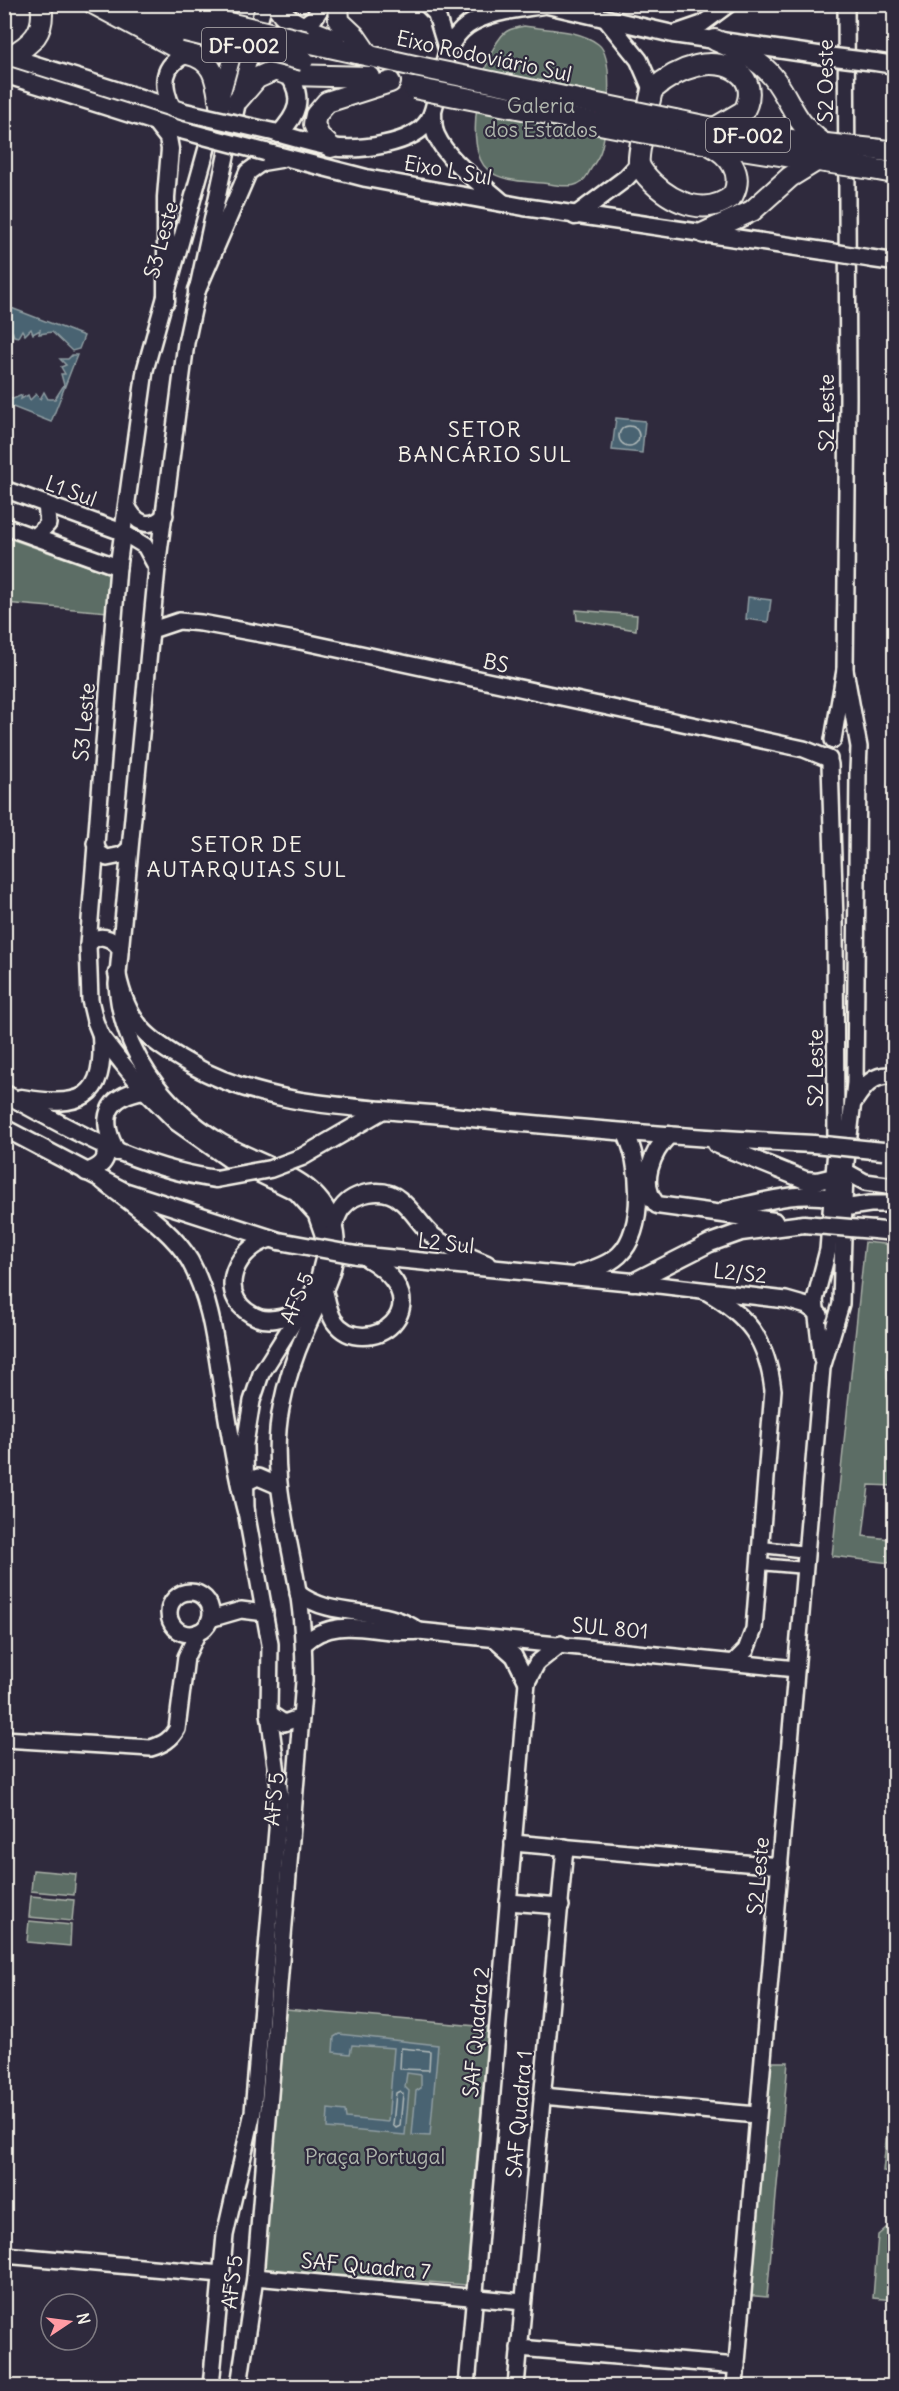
<svg xmlns="http://www.w3.org/2000/svg" width="899" height="2391" font-family="Delius,sans-serif">
<style>
.green{fill:#5c6d65;stroke:#a8afa6;stroke-width:1.5}
.water{fill:#4a6472;stroke:#8e9ca1;stroke-width:1.5}
.lines{fill:none;stroke-linecap:round;stroke-linejoin:round}
.shore{stroke:#b0b9b9;stroke-width:1.5}
.street-casing{stroke:#f4f1e8;stroke-width:15}
.secondary-casing{stroke:#f4f1e8;stroke-width:20}
.primary-casing{stroke:#f4f1e8;stroke-width:21}
.highway-casing{stroke:#f4f1e8;stroke-width:24}
.street{stroke:#2f2a3d;stroke-width:10}
.secondary{stroke:#2f2a3d;stroke-width:15}
.primary{stroke:#2f2a3d;stroke-width:16}
.highway{stroke:#2f2a3d;stroke-width:20}
.primary-bridge-casing{stroke:#f4f1e8;stroke-width:21;stroke-linecap:butt}
.highway-bridge-casing{stroke:#f4f1e8;stroke-width:24;stroke-linecap:butt}
.primary-bridge{stroke:#2f2a3d;stroke-width:16}
.highway-bridge{stroke:#2f2a3d;stroke-width:20}
.labels{text-anchor:middle;dominant-baseline:central;stroke-width:4.5;stroke-linejoin:round;paint-order:stroke}
.shield{fill:#2f2a3d;stroke:#b9b5b5;stroke-width:1.5}
.shield-label{font-size:20px;font-weight:bold;fill:#f4f1e8}
.street-label{font-size:21px;fill:#f4f1e8;stroke:#2f2a3d}
.park-label{font-size:21px;fill:#b0b6ad;stroke:#2f2a3d}
.neighbourhood-label{font-size:22px;letter-spacing:1.5px;fill:#f4f1e8;stroke:#2f2a3d}
</style>
<rect width="100%" height="100%" fill="#2f2a3d"/>
<filter id="ink" filterUnits="userSpaceOnUse"><feTurbulence type="fractalNoise" baseFrequency=".0167" numOctaves="2"/><feDisplacementMap in="SourceGraphic" scale="12" xChannelSelector="R" yChannelSelector="G"/><feConvolveMatrix kernelMatrix="1 2 1 2 8 2 1 2 1" color-interpolation-filters="sRGB"/></filter>
<g filter="url(#ink)">
<g class="green">
<path d="M524 26C547 30 578 29 598 44 616 57 607 130 601 150 599 158 592 166 588 174 579 190 565 186 549 184 530 181 503 183 488 170 462 149 481 61 500 38 506 29 514 28 524 26Z"/>
<polygon points="5,537 110,574 108,612 5,603"/>
<polygon points="576,610 637,615 636,630 577,620"/>
<polygon points="865,1242 894,1245 894,1344 887,1357 887,1378 894,1395 894,1486 869,1485 863,1536 890,1539 890,1563 832,1556"/>
<polygon points="33,1870 76,1874 74,1895 31,1891"/>
<polygon points="31,1896 74,1900 72,1921 29,1917"/>
<polygon points="29,1921 71,1925 70,1946 27,1942"/>
<polygon points="286,2009 488,2027 466,2285 264,2269"/>
<polygon points="768,2062 788,2062 767,2297 744,2295"/>
<polygon points="894,2100 894,2172 883,2171 889,2110 891,2102"/>
<polygon points="886,2228 894,2229 894,2300 873,2298 878,2235"/>
</g>
<g class="water">
<polygon points="6,306 84,336 79,349 72,351 52,332 39,334 40,330 33,334 31,329 25,335 22,330 18,337 14,336 13,333 11,341 7,342"/>
<polygon points="72,355 77,355 51,422 5,404 5,396 13,399 22,395 21,399 28,395 30,400 36,394 40,399 44,392 48,399 55,399 64,385 61,374 65,374 61,367 66,365 60,359 68,359"/>
<polygon points="616,418 645,421 642,453 612,450"/>
<polygon points="748,597 771,600 768,622 746,619"/>
<path d="M894 1344V1395C886 1377 884 1362 894 1344Z"/>
<polygon points="339,2034 438,2045 430,2136 412,2135 416,2091 421,2088 421,2075 407,2073 405,2087 409,2091 405,2135 327,2128 328,2109 345,2111 346,2118 388,2122 394,2048 352,2045 350,2054 333,2052 334,2037"/>
</g>
<g class="lines">
<g class="shore">
<circle cx="629" cy="436" r="10"/>
<polygon points="401,2048 430,2051 429,2070 400,2069"/>
<polygon points="400,2091 403,2094 400,2126 396,2128 393,2125 396,2093"/>
</g>
<defs>
<g id="street">
<polyline points="762,1547 807,1552"/>
<polyline points="760,1564 805,1568"/>
</g>
<g id="secondary">
<polyline points="673,34 702,24 729,4"/>
<polyline points="4,489 122,532 145,546 157,568"/>
<path d="M127 505C135 523 149 531 165 515"/>
<polyline points="4,526 118,567"/>
<polyline points="35,537 48,524 46,504"/>
<polyline points="152,630 179,621 201,623 300,641 804,749 829,759"/>
<polyline points="833,740 845,670 848,398 846,4"/>
<polyline points="95,843 99,853 107,858 122,855 128,850"/>
<path d="M88 945C98 932 112 937 120 949"/>
<polyline points="845,1171 865,1182 894,1186"/>
<polyline points="843,1208 870,1204 894,1204"/>
<polyline points="633,1282 786,1300 807,1306 820,1315"/>
<path d="M705 1291C749 1316 767 1340 773 1390L754 1629 746 1650 735 1661"/>
<polyline points="822,1359 815,1300 828,1250 836,1149 835,922 830,764"/>
<polyline points="245,1483 258,1477 279,1486"/>
<circle cx="190" cy="1613" r="21"/>
<path d="M298 1593C334 1621 383 1604 419 1631"/>
<polyline points="210,1619 241,1610 265,1613"/>
<polyline points="495,1639 514,1656 527,1682"/>
<path d="M305 1643C337 1613 379 1636 419 1631L796 1669"/>
<polyline points="269,1713 284,1723 301,1717"/>
<path d="M4 1739 151 1748C163 1744 171 1740 177 1729L186 1657 198 1632"/>
<polyline points="513,1843 780,1866"/>
<polyline points="508,1902 561,1906"/>
<polyline points="542,2096 757,2115"/>
<polyline points="4,2255 221,2274"/>
<polyline points="255,2277 523,2302"/>
<polyline points="519,2348 737,2366"/>
<polyline points="211,2386 225,2235 253,2112 280,1795 269,1713 270,1644 246,1511 245,1444 252,1401 261,1374 317,1285 324,1257 323,1234 316,1214 296,1192 230,1160 176,1122 144,1090 122,1063 101,1036 95,1021 90,1000 88,945 118,567 145,370 247,4"/>
<path d="M239 2386 255 2277 304 1681C304 1651 303 1622 298 1591 288 1531 269 1470 281 1408 286 1381 295 1355 306 1330 320 1297 345 1261 333 1223 317 1174 258 1165 219 1141 163 1106 121 1050 117 984L157 568 186 343 238 100 264 4"/>
<polyline points="467,2386 527,1682 537,1663 561,1644"/>
<polyline points="516,2386 565,1847"/>
<polyline points="735,2386 822,1368 841,1304 845,1171 855,1083 858,771 859,747 845,670"/>
</g>
<g id="primary">
<polyline points="427,4 436,13 447,49"/>
<polyline points="543,4 673,34 818,55"/>
<polyline points="606,19 639,60 652,90"/>
<polyline points="303,26 314,18 323,4"/>
<polyline points="4,55 185,112"/>
<polyline points="875,62 894,65"/>
<polyline points="4,74 181,130"/>
<path d="M173 109C161 86 161 64 188 54"/>
<path d="M433 112C433 120 433 128 436 135 448 162 481 183 502 202"/>
<polyline points="156,123 168,138 170,149 166,197 166,301"/>
<path d="M273 132C292 137 311 144 331 147 357 151 414 145 429 120 435 110 436 97 439 85 444 62 447 40 468 25 489 11 520 9 543 5"/>
<path d="M279 134C298 114 304 99 289 75"/>
<polyline points="265,152 366,178 524,207 824,251"/>
<polyline points="575,216 626,178 639,164"/>
<polyline points="873,259 894,262"/>
<polyline points="197,290 248,172 262,162 280,159"/>
<path d="M117 973C127 1023 146 1039 190 1064 264 1107 359 1107 442 1115 566 1128 689 1138 814 1144"/>
<path d="M4 1093C72 1131 138 1168 216 1179"/>
<path d="M21 1098C79 1108 106 1101 101 1036"/>
<path d="M854 1101C864 1086 874 1073 894 1076"/>
<polyline points="4,1128 124,1191 279,1241"/>
<path d="M669 1135C652 1152 638 1184 657 1205L774 1221"/>
<polyline points="716,1144 805,1180 817,1181 834,1177"/>
<path d="M117 1152C99 1120 105 1096 144 1090"/>
<polyline points="302,1157 383,1110"/>
<path d="M86 1172C99 1168 110 1161 104 1146"/>
<path d="M103 1181C131 1204 172 1229 190 1261 211 1300 215 1342 222 1385 229 1427 235 1469 246 1511"/>
<path d="M725 1210C760 1203 796 1190 832 1198"/>
<path d="M334 1225C336 1220 338 1213 342 1208 354 1192 384 1186 400 1200 413 1210 421 1226 434 1237 450 1249 469 1257 487 1264"/>
<polyline points="874,1230 894,1232"/>
<path d="M269 1239C231 1251 215 1301 259 1318 271 1322 285 1317 296 1314"/>
<polyline points="356,1255 633,1282 710,1243 741,1232 804,1224"/>
<path d="M578 1274C592 1270 608 1265 619 1255 646 1230 641 1161 625 1132"/>
<path d="M325 1294C327 1303 329 1313 334 1321 365 1364 448 1306 367 1258"/>
</g>
<g id="highway">
<path d="M94 4 188 54C215 60 216 80 220 104"/>
<polyline points="160,4 191,14"/>
<path d="M277 4C285 25 315 31 334 40"/>
<polyline points="338,4 339,21 355,36 368,55"/>
<polyline points="131,14 185,31"/>
<path d="M715 40C736 49 759 59 773 77 794 105 792 120 823 143"/>
<polyline points="307,42 419,67"/>
<path d="M9 57C32 44 46 32 41 4"/>
<polyline points="238,100 257,78 275,70 289,75 370,77"/>
<polyline points="675,120 748,135 826,144"/>
<polyline points="672,138 825,162"/>
<path d="M710 145C729 155 744 173 733 195 708 217 675 204 653 183 648 178 641 171 639 164 637 153 649 105 652 90 665 79 679 70 696 66 727 58 762 76 744 111L713 129"/>
<polyline points="331,147 319,136 314,124 316,115 327,102 390,82"/>
<polyline points="873,149 894,152"/>
<polyline points="872,169 894,173"/>
<polyline points="704,233 752,211 790,177 816,161"/>
</g>
</defs>
<use href="#street" class="street-casing"/>
<use href="#secondary" class="secondary-casing"/>
<use href="#primary" class="primary-casing"/>
<use href="#highway" class="highway-casing"/>
<use href="#street" class="street"/>
<use href="#secondary" class="secondary"/>
<use href="#primary" class="primary"/>
<use href="#highway" class="highway"/>
<defs>
<g id="primary-bridge">
<polyline points="818,55 875,62"/>
<polyline points="185,112 273,132"/>
<polyline points="181,130 265,152"/>
<polyline points="824,251 873,259"/>
<polyline points="814,1144 883,1151"/>
<polyline points="216,1179 270,1169 302,1157"/>
<polyline points="804,1224 874,1230"/>
<polyline points="279,1241 356,1255"/>
</g>
<g id="highway-bridge">
<polyline points="191,14 307,42"/>
<polyline points="185,31 303,60"/>
<polyline points="419,67 675,120"/>
<polyline points="414,88 672,138"/>
<polyline points="826,144 873,149"/>
<polyline points="825,162 872,169"/>
</g>
</defs>
<use href="#primary-bridge" class="primary-bridge-casing"/>
<use href="#highway-bridge" class="highway-bridge-casing"/>
<use href="#primary-bridge" class="primary-bridge"/>
<use href="#highway-bridge" class="highway-bridge"/>
</g>
</g>
<g class="labels">
<g class="shield">
<rect x="202" y="28" width="84" height="34" rx="4.5"/>
<rect x="706" y="118" width="84" height="34" rx="4.5"/>
</g>
<g class="shield-label">
<text x="244" y="45">DF-002</text>
<text x="748" y="135">DF-002</text>
</g>
<g class="street-label">
<text transform="translate(484 56) rotate(12)">Eixo Rodoviário Sul</text>
<text transform="translate(825 81) rotate(-90)">S2 Oeste</text>
<text transform="translate(448 170) rotate(10)">Eixo L Sul</text>
<text transform="translate(161 240) rotate(-75)">S3 Leste</text>
<text transform="translate(826 413) rotate(-90)">S2 Leste</text>
<text transform="translate(71 491) rotate(20)">L1 Sul</text>
<text transform="translate(496 663) rotate(12)">BS</text>
<text transform="translate(84 722) rotate(-85)">S3 Leste</text>
<text transform="translate(815 1068) rotate(-90)">S2 Leste</text>
<text transform="translate(446 1243) rotate(6)">L2 Sul</text>
<text transform="translate(740 1273) rotate(6)">L2/S2</text>
<text transform="translate(297 1298) rotate(-67)">AFS 5</text>
<text transform="translate(610 1628) rotate(5)">SUL 801</text>
<text transform="translate(274 1799) rotate(-85)">AFS 5</text>
<text transform="translate(758 1876) rotate(-85)">S2 Leste</text>
<text transform="translate(476 2032) rotate(-85)">SAF Quadra 2</text>
<text transform="translate(519 2114) rotate(-85)">SAF Quadra 1</text>
<text transform="translate(366 2266) rotate(5)">SAF Quadra 7</text>
<text transform="translate(232 2282) rotate(-83)">AFS 5</text>
</g>
<g class="park-label">
<text x="541" y="105">Galeria<tspan x="541" dy="24">dos Estados</tspan></text>
<text x="375" y="2156">Praça Portugal</text>
</g>
<g class="neighbourhood-label">
<text x="485" y="429">SETOR<tspan x="485" dy="25">BANCÁRIO SUL</tspan></text>
<text x="247" y="844">SETOR DE<tspan x="247" dy="25">AUTARQUIAS SUL</tspan></text>
</g>
</g>
<rect width="899" height="2391" fill="none" stroke="#2f2a3d" stroke-width="24"/>
<rect x="12" y="12" width="875" height="2367" fill="none" stroke="#f4f1e8" stroke-width="2" filter="url(#ink)"/>
<g transform="translate(69 2322) rotate(77)"><circle r="28" fill="#2f2a3d" stroke="#7e7a81" stroke-width="1.5"/>
<path d="M0-4.5L10 22L0 15L-10 22Z" fill="#ff9aa2"/>
<text y="-9" font-size="16" font-weight="bold" text-anchor="middle" fill="#f4f1e8">N</text>
</g>
</svg>
